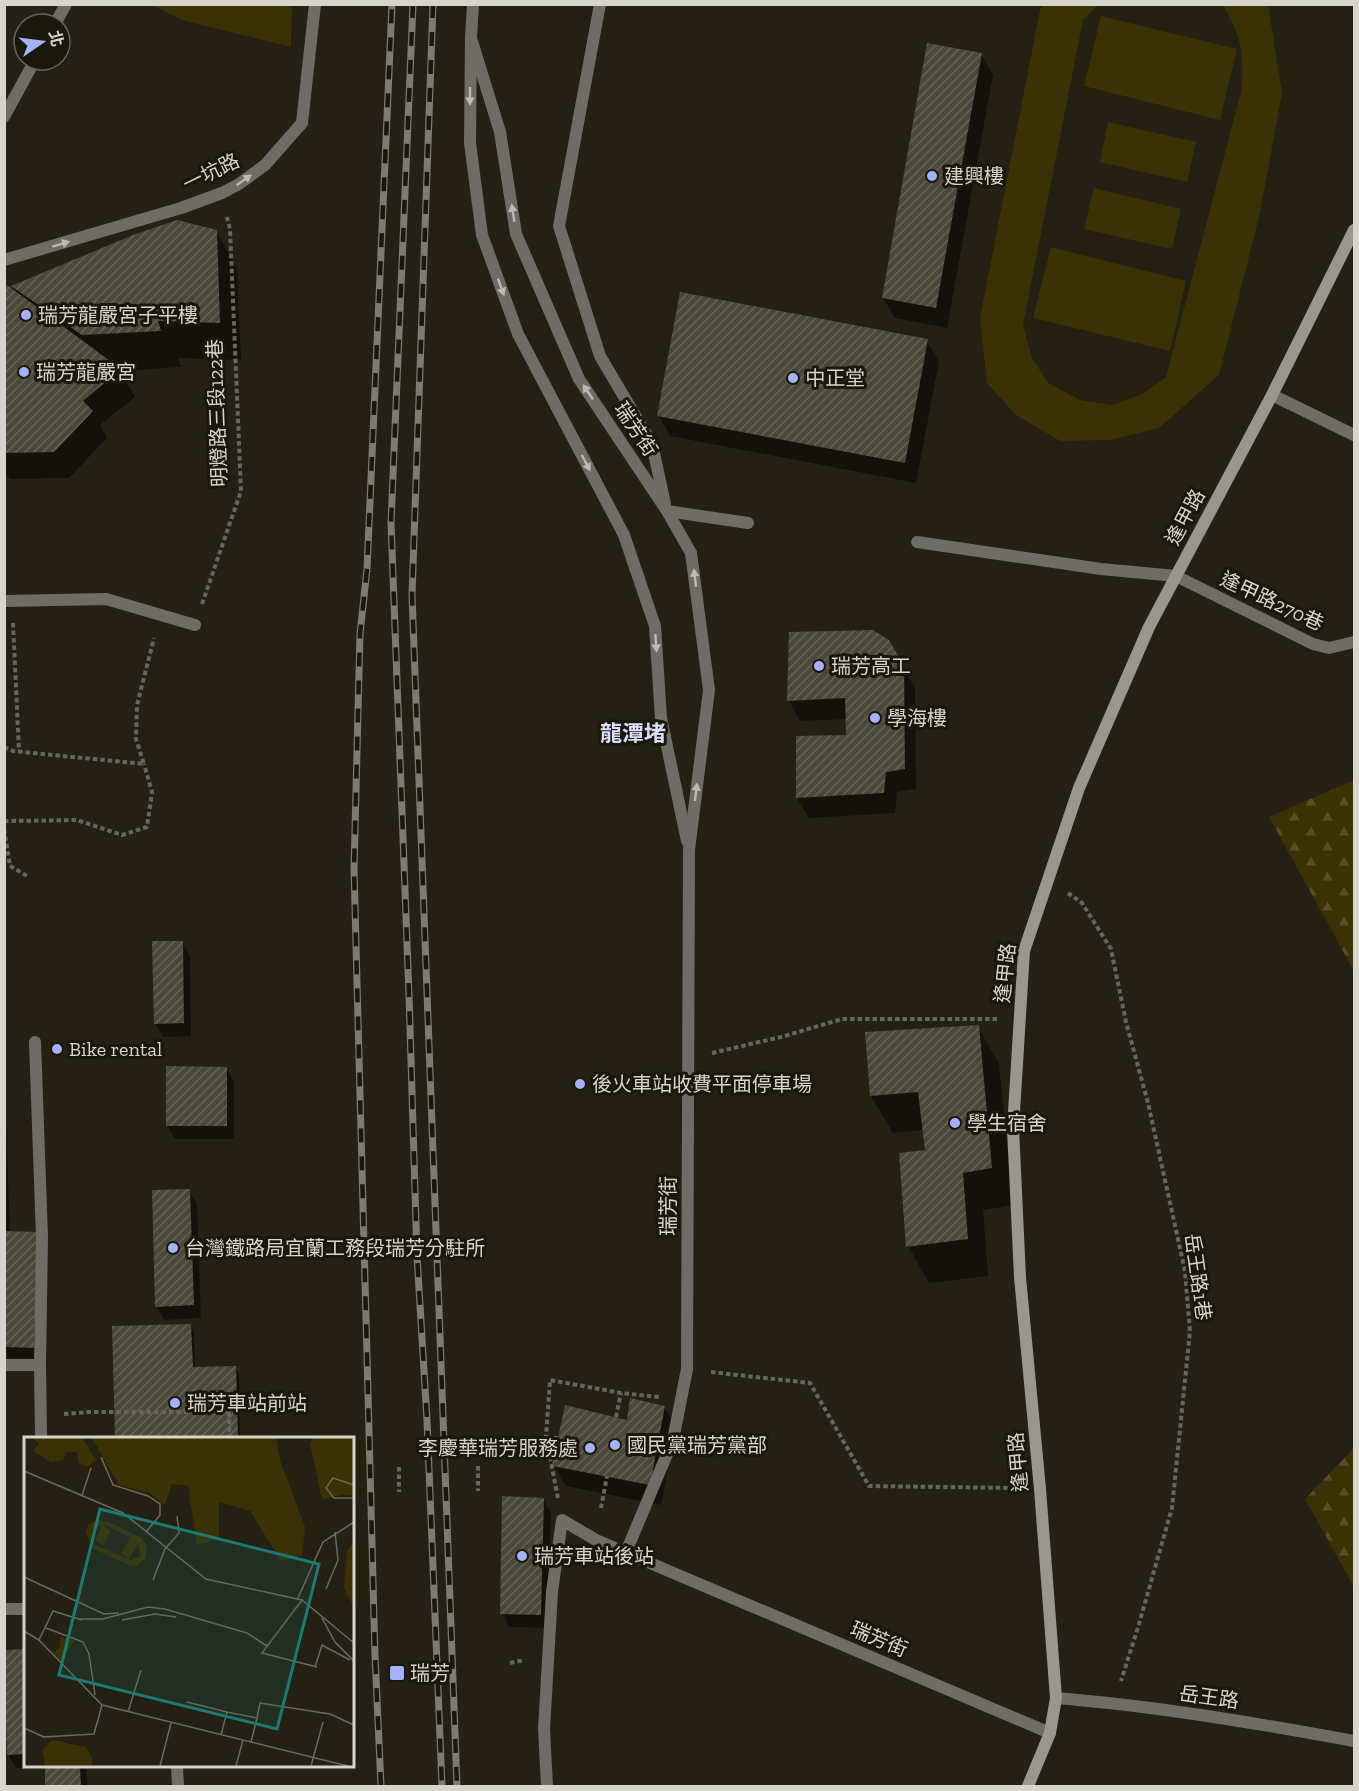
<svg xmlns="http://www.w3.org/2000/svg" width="1359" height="1791" font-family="'Zilla Slab','Noto Sans TC',serif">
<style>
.grass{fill:#3a3104}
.forest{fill:url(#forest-firs)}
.shadow{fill:#0007}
.building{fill:url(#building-hatch)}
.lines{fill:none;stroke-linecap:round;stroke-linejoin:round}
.path{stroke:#68655a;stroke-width:4;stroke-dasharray:4.5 3;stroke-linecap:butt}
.service{stroke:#6d6c65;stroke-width:12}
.pedestrian{stroke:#6d6c65;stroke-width:12}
.minor{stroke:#6d6c65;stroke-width:12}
.tertiary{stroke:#6d6c65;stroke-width:12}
.secondary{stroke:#99978c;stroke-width:12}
.rail-casing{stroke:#7d7a6f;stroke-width:7}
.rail{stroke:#1b180b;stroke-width:4.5;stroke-dasharray:14;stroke-linecap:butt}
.oneway{fill:#bcbab2}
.poi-dot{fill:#a5b1fc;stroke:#1b180b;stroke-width:2}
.labels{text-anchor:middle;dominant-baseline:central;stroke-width:6;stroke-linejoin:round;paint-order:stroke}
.street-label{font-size:20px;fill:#d6d4cb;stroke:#1b180b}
.poi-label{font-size:20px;fill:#d6d4cb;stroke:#1b180b;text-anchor:start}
.quarter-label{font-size:22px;font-weight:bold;fill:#d7ddfa;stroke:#1b180b}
.inset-road{fill:none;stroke:#6b695d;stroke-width:1.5}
.view{fill:#197b73;fill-opacity:0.15;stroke:#197b73;stroke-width:3}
.inset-edge{fill:none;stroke:#d6d4cb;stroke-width:3}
</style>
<defs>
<pattern id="forest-firs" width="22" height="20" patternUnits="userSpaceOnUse" patternTransform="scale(1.5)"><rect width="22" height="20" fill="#3a3104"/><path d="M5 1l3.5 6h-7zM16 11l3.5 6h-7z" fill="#564e27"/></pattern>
<pattern id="building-hatch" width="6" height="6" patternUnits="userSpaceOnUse" patternTransform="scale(1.5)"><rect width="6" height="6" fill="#4b4839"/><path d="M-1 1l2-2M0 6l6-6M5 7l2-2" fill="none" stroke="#646254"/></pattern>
</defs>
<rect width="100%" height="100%" fill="#242114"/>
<g class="grass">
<polygon points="152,5 292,5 291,47 182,20"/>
<path d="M1044 5H1098L1083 20 1023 325 1032 358 1048 383 1080 400 1112 405 1142 394 1166 377 1241 92C1243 53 1243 39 1223 5H1268L1282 93 1260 213 1219 375 1159 428 1111 440 1060 441 1016 415 987 383 980 318 1040 10Z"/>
<polygon points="1101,16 1237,49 1220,120 1084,86"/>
<polygon points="1108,122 1196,142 1187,182 1100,162"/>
<polygon points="1094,188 1181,209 1172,249 1084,229"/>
<polygon points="1051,247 1186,281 1170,351 1033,318"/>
</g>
<g class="forest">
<polygon points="1354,780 1354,971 1269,817"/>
<polygon points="1354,1448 1354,1587 1305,1499"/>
</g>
<g class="shadow">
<polygon points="981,54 993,75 947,328 895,318 883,298"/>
<polygon points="216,231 237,269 241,360 178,358 181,367 120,371 135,397 100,425 107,438 69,478 11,479 4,474 4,289 18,294 13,286"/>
<polygon points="927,341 939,361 916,483 670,436 659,416"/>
<polygon points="888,641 915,688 916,789 897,792 895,813 809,818 797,798 797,737 848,736 847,719 800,721 789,701"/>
<polygon points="182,942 190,956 191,1036 163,1037 155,1023"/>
<polygon points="978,1027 999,1064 1013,1205 983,1210 988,1276 929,1283 908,1246 926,1151 924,1130 893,1133 871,1096"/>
<polygon points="4,1067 10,1233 37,1234 41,1361 10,1360 4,1350"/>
<polygon points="226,1068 234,1082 234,1139 175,1139 167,1125"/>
<polygon points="189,1191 197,1204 201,1318 164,1320 156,1306"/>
<polygon points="190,1325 194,1332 195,1369 235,1368 239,1374 240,1438 116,1438 114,1327"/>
<polygon points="664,1407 676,1427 661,1505 566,1486 554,1466 628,1421"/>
<polygon points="543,1499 551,1513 548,1628 509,1627 502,1613"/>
<polygon points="26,1651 26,1766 86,1766 87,1786 47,1786 46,1766 16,1768 8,1754"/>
</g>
<g class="building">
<polygon points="927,43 982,53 936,308 882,298"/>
<polygon points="177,220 217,230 220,323 158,321 161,331 82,335 11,286 133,235"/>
<polygon points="7,285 121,369 83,401 93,411 54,452 4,453 4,287"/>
<polygon points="680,292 928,339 905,463 657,416"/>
<polygon points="873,630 889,640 904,666 905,769 886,772 884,793 796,798 796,736 846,735 845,698 787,701 789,632"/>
<polygon points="152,941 183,941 184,1023 154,1024"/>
<polygon points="979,1025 992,1168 963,1173 968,1239 906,1247 899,1153 925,1150 918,1092 870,1096 865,1032"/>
<polygon points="166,1066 227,1067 227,1126 166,1126"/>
<polygon points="190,1189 194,1305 155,1307 152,1190"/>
<polygon points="4,1231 38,1232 34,1348 4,1347"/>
<polygon points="191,1324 193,1367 236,1366 238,1438 115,1438 112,1326"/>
<polygon points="630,1398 665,1406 650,1485 552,1466 565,1405 627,1420"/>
<polygon points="502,1496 544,1498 541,1615 500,1614"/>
<polygon points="26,1649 26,1754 7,1755 4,1650"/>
<polygon points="45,1766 80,1766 81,1786 45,1786"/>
</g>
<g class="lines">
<g class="path">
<polyline points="202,604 241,491 230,229 227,217"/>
<polyline points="13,623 19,751"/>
<polyline points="4,747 13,751 144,764 136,739 137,705 154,638"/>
<polyline points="4,821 77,820 122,835 147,827 152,792 144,764"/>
<polyline points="4,829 10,866 27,876"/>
<polyline points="1068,893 1082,903 1111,949 1126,1022 1148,1103 1185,1271 1190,1331 1172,1508 1139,1624 1121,1681"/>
<polyline points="712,1053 781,1037 842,1019 997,1019"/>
<polyline points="711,1372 810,1383 869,1486 1016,1488"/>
<polyline points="64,1414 90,1412 229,1412 229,1438"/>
<polyline points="616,1417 621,1393"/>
<polyline points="546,1437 558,1438"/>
<polyline points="478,1466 478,1491"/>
<polyline points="399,1467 399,1492"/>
<polyline points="558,1498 546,1437 550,1380 621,1393 659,1397"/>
<polyline points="601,1508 607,1476"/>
<polyline points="510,1663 524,1660"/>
</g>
<g class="service">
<polyline points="473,4 471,38 470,143 482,235 518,334 624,535 655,626 661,718 687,841"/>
<polyline points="600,4 559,226 600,356 652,444 665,504"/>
<polyline points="471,38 500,132 516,234 579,379 667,511 691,553 709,690 689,850 687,1369 673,1440 626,1552"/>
<polyline points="1272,395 1354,435"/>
<polyline points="667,511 748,523"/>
<polyline points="917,542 1101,569 1176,576 1313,644 1329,648 1354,642"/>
<polyline points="4,601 106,599 195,625"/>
<polyline points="35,1042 42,1237 40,1365"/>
<polyline points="4,1365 40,1365 41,1438"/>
<polyline points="552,1592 562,1520 596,1540 1050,1733"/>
<polyline points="4,1609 26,1609"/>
<polyline points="177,1766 178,1786"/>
</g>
<polyline class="pedestrian" points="547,1786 544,1729 552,1592"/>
<polyline class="minor" points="4,260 181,208 222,193 239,184 265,165 302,123 315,4"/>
<g class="tertiary">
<polyline points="55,24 66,4"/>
<polyline points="4,117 35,60"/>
<path d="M1056 1698C1156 1706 1255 1723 1354 1741"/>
</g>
<polyline class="secondary" points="1028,1786 1050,1733 1056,1698 1040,1489 1020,1277 1013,1128 1024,951 1079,788 1149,627 1272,395 1354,230"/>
<defs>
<g id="rail">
<polyline points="413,4 391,523 409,995 417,1256 427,1420 442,1786"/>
<polyline points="433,4 412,595 457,1786"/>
<polyline points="381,1786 375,1656 354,869 360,634 367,569 392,4"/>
</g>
</defs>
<use href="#rail" class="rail-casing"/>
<use href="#rail" class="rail"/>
</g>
<defs><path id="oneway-solid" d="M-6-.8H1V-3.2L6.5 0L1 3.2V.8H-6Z" transform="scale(1.5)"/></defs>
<g class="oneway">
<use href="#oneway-solid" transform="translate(470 96) rotate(90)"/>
<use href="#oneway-solid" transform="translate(244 180) rotate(-35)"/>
<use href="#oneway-solid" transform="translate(513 213) rotate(-99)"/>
<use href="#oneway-solid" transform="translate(61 244) rotate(-17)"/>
<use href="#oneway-solid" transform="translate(501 287) rotate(70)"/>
<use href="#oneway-solid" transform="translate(588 392) rotate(-124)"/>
<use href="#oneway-solid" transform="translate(586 463) rotate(62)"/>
<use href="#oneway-solid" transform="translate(695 578) rotate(-97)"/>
<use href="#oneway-solid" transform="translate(656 643) rotate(86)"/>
<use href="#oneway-solid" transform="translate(696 792) rotate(-83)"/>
</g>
<g class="poi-dot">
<circle cx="932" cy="176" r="6"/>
<circle cx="26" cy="315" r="6"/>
<circle cx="24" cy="372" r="6"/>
<circle cx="793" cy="378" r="6"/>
<circle cx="819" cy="666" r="6"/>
<circle cx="875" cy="718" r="6"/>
<circle cx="57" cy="1049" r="6"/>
<circle cx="580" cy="1084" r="6"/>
<circle cx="955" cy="1123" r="6"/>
<circle cx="173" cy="1248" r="6"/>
<circle cx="175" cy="1403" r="6"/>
<circle cx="615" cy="1445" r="6"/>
<circle cx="590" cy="1448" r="6"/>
<circle cx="522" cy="1556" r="6"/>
<rect x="389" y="1665" width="16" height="16" rx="3"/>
</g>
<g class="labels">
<g class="street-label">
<text transform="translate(211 172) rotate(-26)">一坑路</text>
<text transform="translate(217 413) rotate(-92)">明燈路三段122巷</text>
<text transform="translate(636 429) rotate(56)">瑞芳街</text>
<text transform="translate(1185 517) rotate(-62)">逢甲路</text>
<text transform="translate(1272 601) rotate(25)">逢甲路270巷</text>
<text transform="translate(1005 973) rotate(-84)">逢甲路</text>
<text transform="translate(668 1206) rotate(-90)">瑞芳街</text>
<text transform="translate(1198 1277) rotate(82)">岳王路1巷</text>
<text transform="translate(1018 1462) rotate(-95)">逢甲路</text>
<text transform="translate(879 1639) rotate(23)">瑞芳街</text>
<text transform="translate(1209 1697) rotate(8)">岳王路</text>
</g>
<g class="poi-label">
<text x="944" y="176">建興樓</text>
<text x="38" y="315">瑞芳龍嚴宮子平樓</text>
<text x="36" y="372">瑞芳龍嚴宮</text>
<text x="805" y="378">中正堂</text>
<text x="831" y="666">瑞芳高工</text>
<text x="887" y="718">學海樓</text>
<text x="69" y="1049">Bike rental</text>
<text x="592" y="1084">後火車站收費平面停車場</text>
<text x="967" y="1123">學生宿舍</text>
<text x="185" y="1248">台灣鐵路局宜蘭工務段瑞芳分駐所</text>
<text x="187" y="1403">瑞芳車站前站</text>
<text x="627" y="1445">國民黨瑞芳黨部</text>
<text x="578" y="1448" text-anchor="end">李慶華瑞芳服務處</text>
<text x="534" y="1556">瑞芳車站後站</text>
<text x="410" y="1673">瑞芳</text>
</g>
<g class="quarter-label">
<text x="633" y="733">龍潭堵</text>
</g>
</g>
<g transform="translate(24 1437)">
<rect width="330" height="330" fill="#242114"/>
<path d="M73 83 85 85 118 101 123 110 121 122 112 129 104 128 68 111 62 94 65 87ZM78 88 71 104 79 108 87 93 79 89H84L106 101 97 117 105 122 114 106 117 119 106 123 70 107 68 93ZM36 200 50 204 36 225 29 216 36 211ZM28 303 62 310 68 320V329H21L18 313Z" fill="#3a3104" fill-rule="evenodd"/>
<path d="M9 1H59L72 23 63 30 54 26 53 15H42L39 23 27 25 9 14 15 7ZM68 1H252L256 23 281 90 278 119 257 124 226 74 195 65V102L173 108 164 49 148 47 141 68 124 55 95 48ZM289 1H330V59L318 58 298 63 286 7ZM330 104V170L320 151 323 114Z" fill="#3a3104"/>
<path class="inset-road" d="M77 20 89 48 124 59 136 67V78L122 95M0 34 99 76 182 142 278 163 330 206M330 48 309 41 302 51 310 61H330M58 58 67 31M0 140 80 177 95 176M129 143 141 112 155 96 153 79M302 152 314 123 311 95M274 161 299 105 330 85M278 163 238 216 293 230M298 181 311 205 330 224M54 182H79L124 170 141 172 223 196 243 209M98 183 131 177 152 180M22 191 59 205 65 217 71 258M0 194 15 203 78 268 324 329M15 203 29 174 58 183M291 230 298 208 326 223M163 265 203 275M104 275 117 233M233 281 236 266 306 277 330 288M0 291 20 300 70 297 78 268M197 298 203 275 233 281 227 305M136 329 147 286M212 329 219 303M287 329 299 285"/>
<path class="view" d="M76 72 295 127 253 292 35 238Z"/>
<rect width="330" height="330" class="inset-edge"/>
</g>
<rect width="1359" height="1791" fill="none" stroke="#d6d4cb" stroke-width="12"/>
<g transform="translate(42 42) rotate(76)"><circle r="28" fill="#1b180b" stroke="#666358" stroke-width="1.5"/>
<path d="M0-4.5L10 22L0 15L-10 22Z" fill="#a5b1fc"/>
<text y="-9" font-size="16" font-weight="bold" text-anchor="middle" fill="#d6d4cb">北</text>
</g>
</svg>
